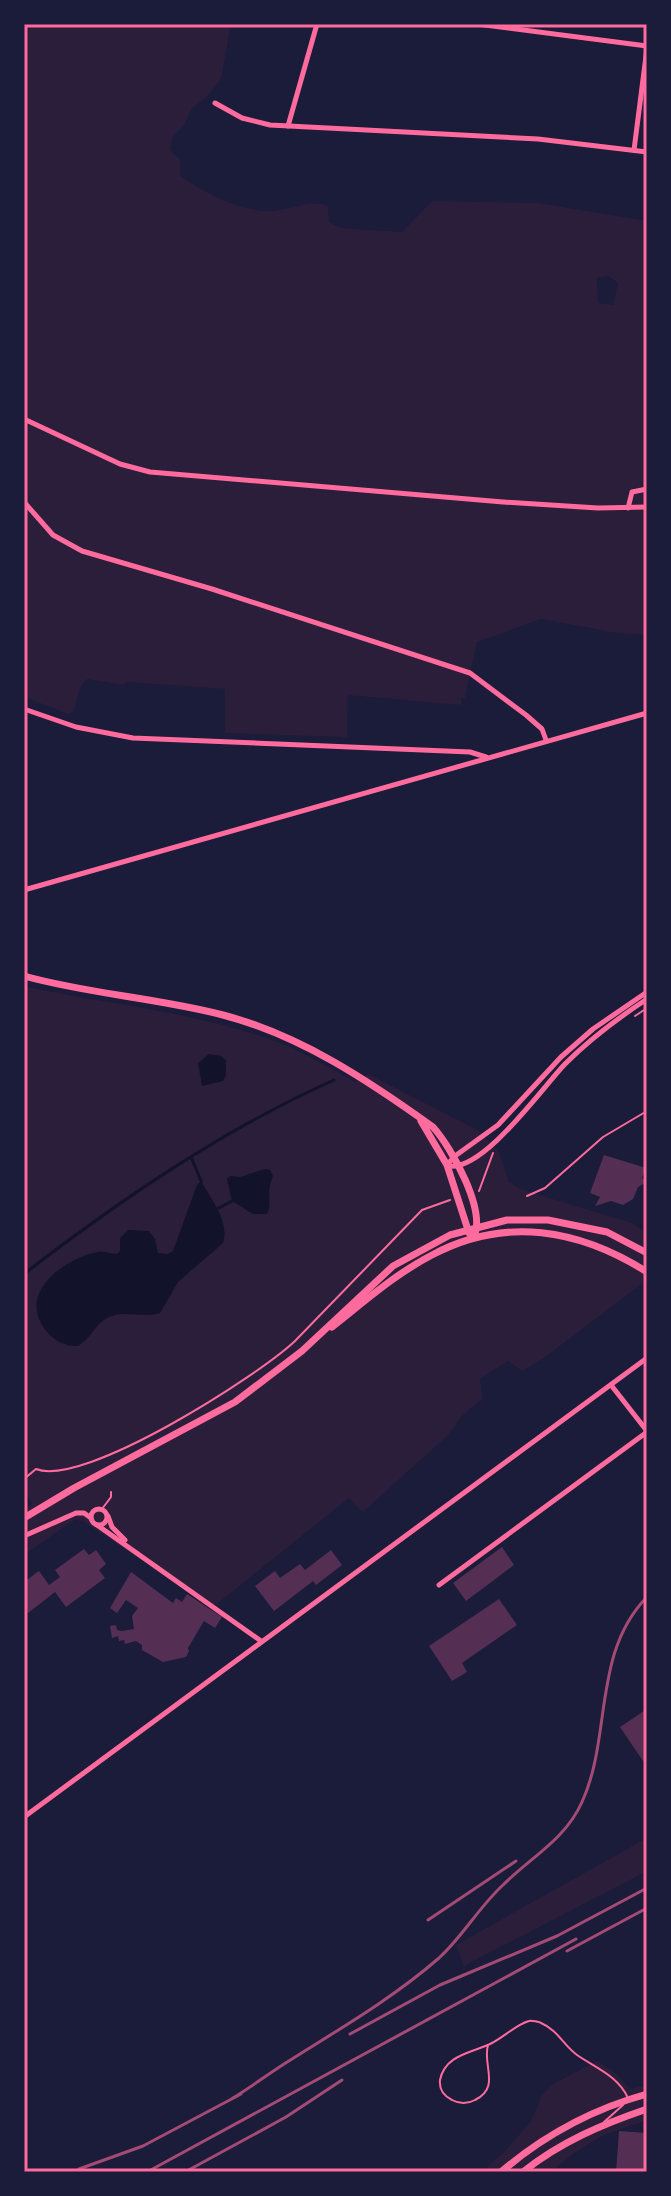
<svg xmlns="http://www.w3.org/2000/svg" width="671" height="2196" font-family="'IBM Plex Serif',serif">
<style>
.green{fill:#2a1e3b;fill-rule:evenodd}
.water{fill:#12122b}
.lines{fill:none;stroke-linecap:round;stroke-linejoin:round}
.stream{stroke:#12122b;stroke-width:3}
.building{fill:#542f53}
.path{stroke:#ff6b9d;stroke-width:2}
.service{stroke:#ff6b9d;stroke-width:2}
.minor{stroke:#ff6b9d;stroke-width:5}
.secondary{stroke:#ff6b9d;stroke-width:7}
.rail{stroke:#a44b75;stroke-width:3}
.neatline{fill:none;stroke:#ff6b9d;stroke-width:3}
</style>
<rect width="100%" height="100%" fill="#1b1b3a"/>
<g class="green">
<path d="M24 24H231L221 79 206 98 192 108 184 125 173 136 170 150 180 159V176C206 193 234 209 267 211 289 212 306 198 328 206L329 222 341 228 402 232 432 201 538 203 647 221V635L617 633 541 619 477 642 465 698H461V705L348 695 347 737 225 733V689L127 682 123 685 87 679 79 690 74 711 69 714 24 697ZM608 276 618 283 613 305 598 303 597 278Z"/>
<path d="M24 986C105 1004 188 1011 266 1038 297 1048 326 1066 355 1082L368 1074 478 1130 499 1152 509 1182 520 1189 632 1223 647 1233V1284L644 1282 544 1358 522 1371 508 1361 480 1379 482 1399 462 1416 447 1436 363 1512 349 1498 212 1608 83 1521 74 1520 24 1555V1509L32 1504 24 1489Z"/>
<polygon points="647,1838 647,1871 464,1966 456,1945"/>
<polygon points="597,2061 617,2074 630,2089 647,2085 647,2120 602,2136 574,2153 551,2172 482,2172 508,2148 531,2121 542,2095 551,2085"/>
</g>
<g class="water">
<polygon points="209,1054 221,1056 226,1060 226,1075 223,1081 202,1086 198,1063"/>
<path d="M265 1169 270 1170 273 1176C265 1194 273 1203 267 1214H253L232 1201 227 1179 230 1176 240 1177Z"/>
<path d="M201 1181C211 1199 230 1222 223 1243L178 1282 160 1313C142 1319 124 1309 107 1318 95 1325 90 1339 78 1346 56 1348 33 1324 37 1301 40 1277 76 1255 98 1252 104 1251 111 1254 117 1254L120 1251V1238L128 1230 149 1231 155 1239 158 1253 168 1254 173 1251 197 1185Z"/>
</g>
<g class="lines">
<g class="stream">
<polyline points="192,1159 201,1181"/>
<polyline points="217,1209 232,1201"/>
<path d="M24 1274C120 1200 224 1129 334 1080"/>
</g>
</g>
<g class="building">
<polygon points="604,1155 646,1168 642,1178 647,1182 638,1187 633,1199 623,1205 611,1201 595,1206 600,1197 590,1193"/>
<polygon points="502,1547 514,1565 466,1601 453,1583"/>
<polygon points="84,1549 89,1555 96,1550 106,1564 99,1570 105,1578 66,1607 55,1592 28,1613 24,1608 24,1582 39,1571 49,1585 60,1577 55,1570"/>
<polygon points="331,1550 342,1565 316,1585 313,1581 274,1611 255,1586 275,1571 280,1578 300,1564 305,1570"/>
<polygon points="131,1572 173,1603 176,1598 182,1602 187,1594 222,1617 215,1628 204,1621 188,1648 189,1651 186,1657 163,1662 142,1650 142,1645 136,1641 125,1644 124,1640 119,1641 118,1636 112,1638 110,1626 116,1625 117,1630 122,1631 134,1629 132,1616 138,1608 126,1600 117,1613 110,1608"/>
<polygon points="499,1599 517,1625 462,1663 467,1672 452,1681 429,1646"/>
<polygon points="647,1709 647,1758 643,1761 620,1727"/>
<polygon points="619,2131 647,2133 647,2172 616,2172"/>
</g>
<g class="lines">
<g class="path">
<polyline points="635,1016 647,1008"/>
<polyline points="479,1191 493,1153"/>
<polyline points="527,1196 545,1188 603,1137 647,1111"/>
<path d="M24 1479 36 1469C83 1488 258 1376 295 1341L422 1210 450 1200"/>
<polyline points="102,1509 111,1497 111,1492"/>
</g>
<g class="service">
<path d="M488 2045C482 2065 501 2087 475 2100 468 2104 459 2104 452 2100 444 2096 439 2089 440 2080 445 2054 473 2053 492 2043 504 2037 517 2024 529 2021 531 2020 540 2022 541 2023 558 2030 563 2045 577 2055 596 2068 618 2076 628 2098"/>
<polyline points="604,2122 623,2105"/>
</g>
<g class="minor">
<polyline points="477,24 647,46"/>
<polyline points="215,103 242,118 270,125 538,139 647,152"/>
<polyline points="288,126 317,24"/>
<polyline points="634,150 647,48"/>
<polyline points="24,419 120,464 150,472 503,502 598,508 647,507"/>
<polyline points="24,502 53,535 82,551 212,589 470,673 526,715 542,729 546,740"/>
<polyline points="628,508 632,492 647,489"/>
<polyline points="24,709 76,727 133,738 470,752 486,757"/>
<polyline points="24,890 647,713"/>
<polyline points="447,1165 455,1156 498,1125 561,1057 593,1029 647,992"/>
<path d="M448 1166C483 1172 542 1088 565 1064 590 1039 618 1018 647 999"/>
<polyline points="611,1385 647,1431"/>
<circle cx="99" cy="1517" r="8"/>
<polyline points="108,1516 112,1527 125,1540"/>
<polyline points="97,1525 261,1641"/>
<polyline points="24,1536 76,1513 84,1513 91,1518"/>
<polyline points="439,1585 647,1432"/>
<polyline points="24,1817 647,1358"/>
</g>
<g class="secondary">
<path d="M24 976C89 994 157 998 223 1015 300 1035 369 1081 433 1127 451 1147 488 1212 473 1238"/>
<polyline points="421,1121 447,1165 469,1233"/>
<path d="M332 1327C364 1302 395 1274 432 1255 505 1216 579 1229 647 1272"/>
<polyline points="24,1518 74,1488 235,1402 302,1351 393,1266 450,1235 507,1220 548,1220 607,1232 647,1253"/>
<path d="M501 2172C543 2136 593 2109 647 2094"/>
<path d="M523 2172C560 2142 603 2124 647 2109"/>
</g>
<g class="rail">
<polyline points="428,1920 516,1861"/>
<polyline points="567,1951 647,1908"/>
<polyline points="350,2034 440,1985 557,1936 647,1888"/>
<path d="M233 2098C251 2087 267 2075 284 2064 336 2031 392 1999 439 1958 463 1936 479 1907 503 1885 531 1857 565 1840 582 1802 612 1737 592 1653 647 1597"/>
<polyline points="79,2169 143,2146 241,2094"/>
<polyline points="147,2172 576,1939"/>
<polyline points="185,2172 286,2117 342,2080"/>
</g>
</g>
<rect width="671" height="2196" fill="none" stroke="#1b1b3a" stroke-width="52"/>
<rect x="26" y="26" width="619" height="2144" class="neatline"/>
</svg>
